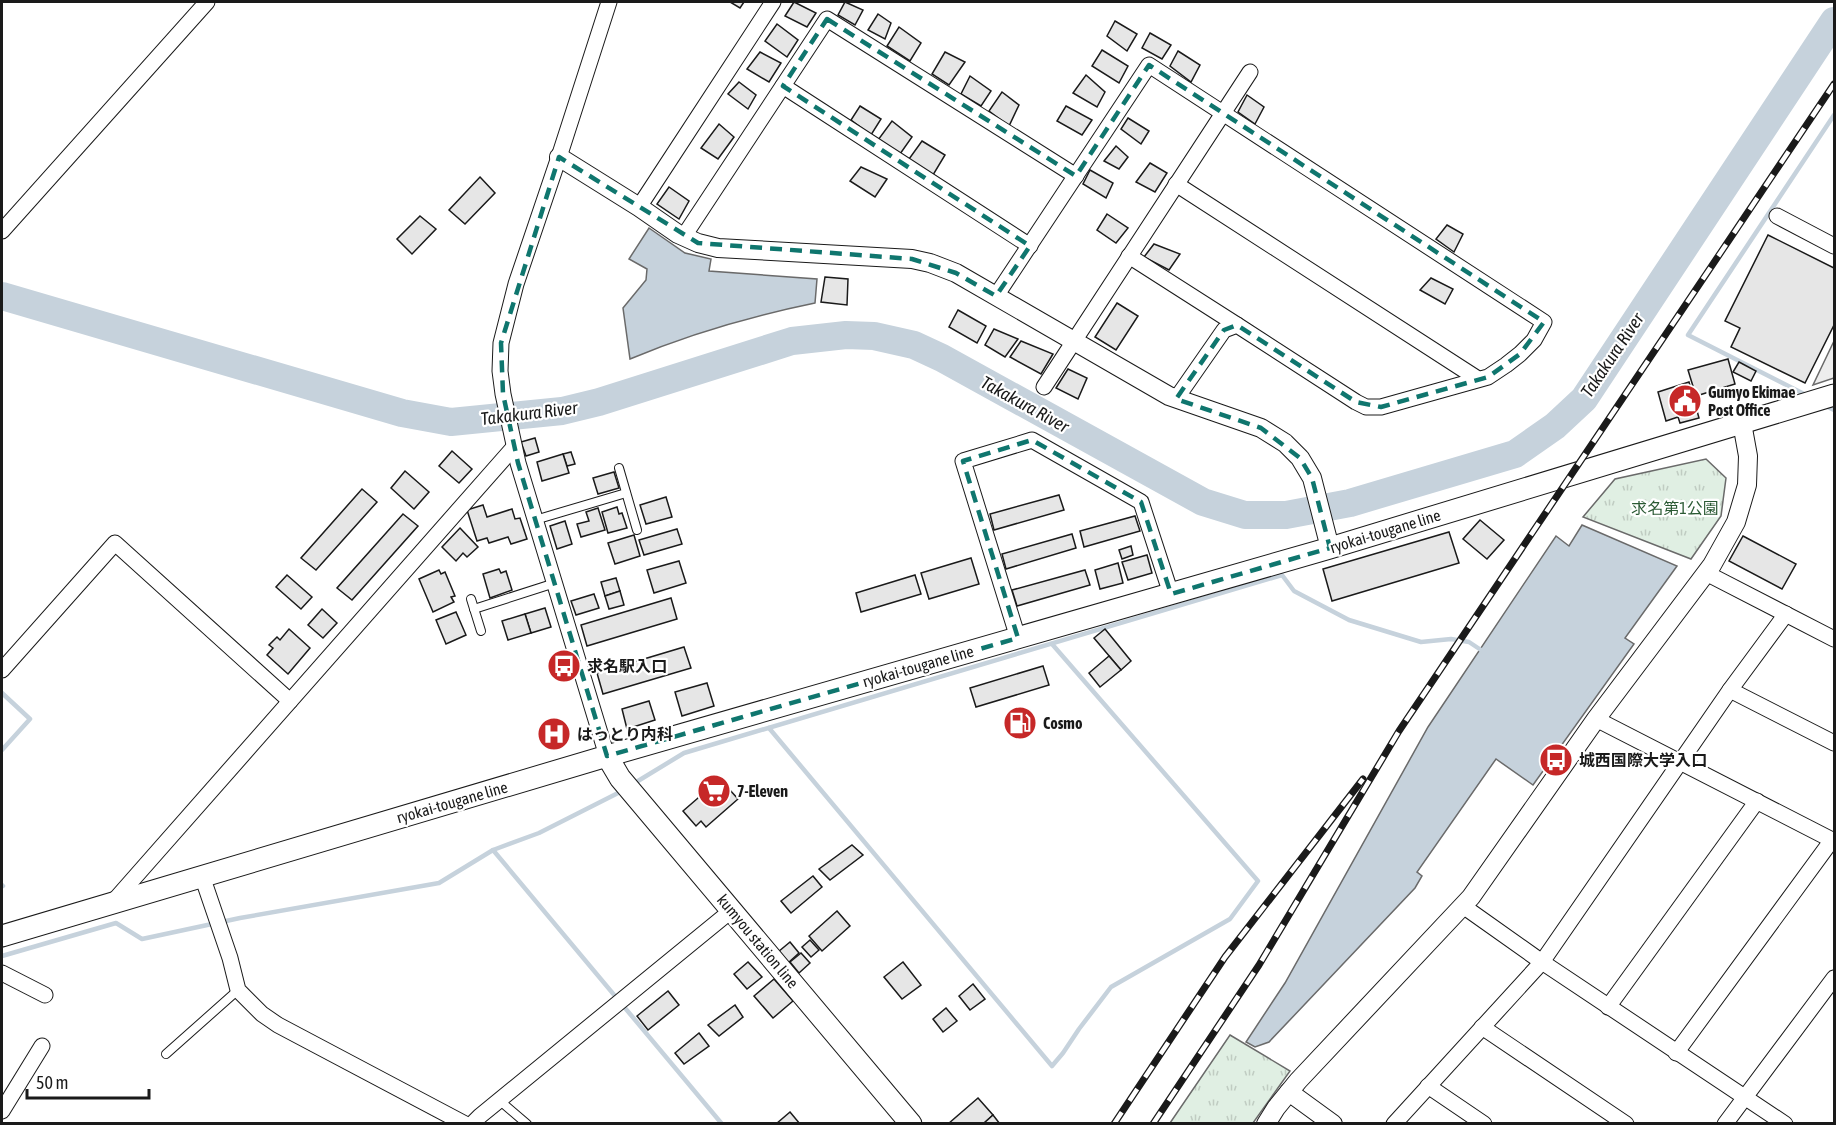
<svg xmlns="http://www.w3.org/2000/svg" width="1836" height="1125" font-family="'Asap Condensed','Noto Sans JP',sans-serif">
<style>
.park{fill:url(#park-tufts);stroke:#6a6a6a;stroke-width:1.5}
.parking{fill:#ededed;stroke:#6a6a6a;stroke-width:1.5}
.water{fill:#c6d2dc;stroke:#6a6a6a;stroke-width:1.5}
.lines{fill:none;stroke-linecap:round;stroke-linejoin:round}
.stream{stroke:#c6d2dc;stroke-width:4.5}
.river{stroke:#c6d2dc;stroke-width:28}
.building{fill:#e6e6e6;stroke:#1a1a1a;stroke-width:1.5}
.service-casing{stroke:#1a1a1a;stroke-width:10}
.minor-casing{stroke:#1a1a1a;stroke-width:17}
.tertiary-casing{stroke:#1a1a1a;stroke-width:20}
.secondary-casing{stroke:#1a1a1a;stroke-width:23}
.service{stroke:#fff;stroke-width:8}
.minor{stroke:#fff;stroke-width:15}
.tertiary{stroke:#fff;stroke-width:18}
.secondary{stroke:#fff;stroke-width:21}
.rail-casing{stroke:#1a1a1a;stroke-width:7}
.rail{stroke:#fff;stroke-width:4.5;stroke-dasharray:14;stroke-linecap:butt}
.marked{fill:none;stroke:#0f766e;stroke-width:4.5;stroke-dasharray:12 8;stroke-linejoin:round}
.labels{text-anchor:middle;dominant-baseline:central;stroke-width:4.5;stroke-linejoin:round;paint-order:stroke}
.poi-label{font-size:16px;font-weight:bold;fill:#1a1a1a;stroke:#fff;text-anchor:start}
.park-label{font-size:16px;fill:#2b5a34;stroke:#fff}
.street-label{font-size:16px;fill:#1a1a1a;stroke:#fff}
.water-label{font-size:18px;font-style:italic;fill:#1a1a1a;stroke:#fff}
</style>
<defs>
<pattern id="park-tufts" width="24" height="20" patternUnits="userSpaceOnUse" patternTransform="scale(1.5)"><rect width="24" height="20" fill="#e0efe3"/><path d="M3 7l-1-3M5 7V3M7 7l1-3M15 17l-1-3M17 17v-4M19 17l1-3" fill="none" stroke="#c0ccc2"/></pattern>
</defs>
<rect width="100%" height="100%" fill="#fff"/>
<g class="park">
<polygon points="1706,459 1726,478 1721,516 1691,559 1583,517 1615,479"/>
<polygon points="1230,1035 1290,1071 1253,1123 1170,1123"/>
</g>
<polygon class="parking" points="1834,341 1834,378 1813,385"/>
<g class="water">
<path d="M649 228 685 253 711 259 709 271 817 279 815 303C752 316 689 334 630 359L623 308 646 280 647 269 629 259Z"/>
<polygon points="1582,525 1677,566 1625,638 1634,644 1533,785 1496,759 1417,872 1422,876 1415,888 1269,1042 1255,1047 1246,1042 1285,983 1428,727 1556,536 1569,546"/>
</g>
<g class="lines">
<g class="stream">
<polyline points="1808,396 1688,335 1834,115"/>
<polyline points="1826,406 1834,410"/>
<polyline points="2,693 30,719 2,750"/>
<polyline points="769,728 1052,1066 1063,1053 1079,1029 1111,987 1230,919 1258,881 1052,644"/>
<polyline points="633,784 684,753 1282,575 1294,591 1349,620 1421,642 1451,639 1469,642 1484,652"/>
<polyline points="624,790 539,833 493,850 722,1124"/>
<polyline points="2,885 3,886"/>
<polyline points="2,956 116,923 142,939 240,918 439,883 493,850"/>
</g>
<polyline class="river" points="2,296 402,413 451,422 562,411 599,402 792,341 846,335 874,336 914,345 942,358 1203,502 1245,515 1286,515 1350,503 1515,454 1555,426 1584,399 1834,21"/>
</g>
<g class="building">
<polygon points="730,2 744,2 740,8"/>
<polygon points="794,2 816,13 807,27 785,16"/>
<polygon points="845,2 863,10 855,25 838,15"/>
<polygon points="878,14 891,23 885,39 868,30"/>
<polygon points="1115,21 1137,34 1127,51 1107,36"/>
<polygon points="777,24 798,40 787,57 765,41"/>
<polygon points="899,27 921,43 910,61 887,46"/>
<polygon points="1150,33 1171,45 1162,59 1142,48"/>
<polygon points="1102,50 1128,66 1119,83 1092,66"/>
<polygon points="1178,51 1200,65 1191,82 1170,66"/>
<polygon points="760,52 781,63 769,82 747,69"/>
<polygon points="945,52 965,62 949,85 932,74"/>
<polygon points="1086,75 1105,92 1097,107 1073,93"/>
<polygon points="970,76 991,91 981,106 961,94"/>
<polygon points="739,82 756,95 748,109 728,94"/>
<polygon points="1002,92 1019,105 1009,126 989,111"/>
<polygon points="1247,95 1264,107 1255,124 1238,112"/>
<polygon points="860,106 881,119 871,135 851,120"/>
<polygon points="1066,106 1092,120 1082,135 1057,121"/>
<polygon points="1128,118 1149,131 1141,144 1121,129"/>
<polygon points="892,121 912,137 900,154 878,140"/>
<polygon points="719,124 734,137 718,159 701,148"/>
<polygon points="922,141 945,155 933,175 909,159"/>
<polygon points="1116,146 1128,157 1119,169 1104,161"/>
<polygon points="1150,163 1167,173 1155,192 1136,182"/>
<polygon points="861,167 887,179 875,197 850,181"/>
<polygon points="1090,170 1113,183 1106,198 1083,184"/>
<polygon points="480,177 495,193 465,224 449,210"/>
<polygon points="669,187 689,201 679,219 657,204"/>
<polygon points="1107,214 1128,228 1116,243 1097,230"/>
<polygon points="420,216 436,229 412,254 397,239"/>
<polygon points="1447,225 1463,234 1454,252 1436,239"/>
<polygon points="1768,235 1834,268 1834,325 1805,383 1731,347 1740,328 1725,321"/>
<polygon points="1154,244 1180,254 1169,270 1144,257"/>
<polygon points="825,277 848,279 847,305 821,302"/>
<polygon points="1431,278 1453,289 1445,304 1420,290"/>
<polygon points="1117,303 1138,316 1116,350 1095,337"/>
<polygon points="958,310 986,326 977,343 949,327"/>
<polygon points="994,329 1018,339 1005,357 985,345"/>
<polygon points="1021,341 1053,354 1041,374 1010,357"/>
<polygon points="1728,359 1735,384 1696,396 1688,370"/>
<polygon points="1739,362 1756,371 1751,381 1733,372"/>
<polygon points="1068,369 1087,378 1078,399 1056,388"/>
<polygon points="1689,382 1699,418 1680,423 1678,417 1666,421 1658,392"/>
<polygon points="535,438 539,452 526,456 521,442"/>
<polygon points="452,451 472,469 459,483 439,466"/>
<polygon points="571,452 575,464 567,466 563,454"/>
<polygon points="563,454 569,473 542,481 537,462"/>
<polygon points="405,471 429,492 414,509 391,488"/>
<polygon points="614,472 619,488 598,494 593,478"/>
<polygon points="362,489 377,502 316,570 301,558"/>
<polygon points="1059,495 1064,510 994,530 990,514"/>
<polygon points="666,497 672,517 646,524 640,505"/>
<polygon points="483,505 487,517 512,509 515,519 520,518 527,539 511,544 508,537 489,543 487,538 477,541 467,510"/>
<polygon points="617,507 619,514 622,513 627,528 608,533 602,512"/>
<polygon points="598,508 605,530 581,537 577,524 589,521 586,512"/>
<polygon points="403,514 418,526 352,600 337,588"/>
<polygon points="1135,516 1140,531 1084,547 1080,531"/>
<polygon points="1480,520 1504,540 1487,559 1463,539"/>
<polygon points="565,521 572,544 557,549 550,526"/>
<polygon points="460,528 478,547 467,557 463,553 456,561 442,547"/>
<polygon points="677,529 682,544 644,555 639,540"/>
<polygon points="1449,532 1459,563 1332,601 1323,569"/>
<polygon points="1072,534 1076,548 1006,569 1002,554"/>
<polygon points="634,535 640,556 615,564 608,543"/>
<polygon points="1743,536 1796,564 1782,589 1729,561"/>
<polygon points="1131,546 1133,555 1122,559 1119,550"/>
<polygon points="1147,555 1152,573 1128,580 1122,562"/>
<polygon points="971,558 979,584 929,599 921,573"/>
<polygon points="679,561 686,583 654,593 647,570"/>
<polygon points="1118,563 1123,583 1100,589 1095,570"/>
<polygon points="499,569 501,573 506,571 512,590 490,598 483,574"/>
<polygon points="439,570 441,574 445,572 455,596 451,597 454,602 433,612 419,579"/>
<polygon points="1085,570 1090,585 1017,606 1012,590"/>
<polygon points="287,575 312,597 301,609 276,587"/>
<polygon points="915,575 921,594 861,612 856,593"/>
<polygon points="616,578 620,591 605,596 601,582"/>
<polygon points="620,591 624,605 609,609 605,596"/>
<polygon points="594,594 599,608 576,615 571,601"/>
<polygon points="671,598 677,619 587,646 581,625"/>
<polygon points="545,608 551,627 531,633 525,614"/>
<polygon points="322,609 337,623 323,638 308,625"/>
<polygon points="456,612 466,635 446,644 436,620"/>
<polygon points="525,614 531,633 508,640 502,621"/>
<polygon points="289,629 310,648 288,674 267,655 273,648 269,645 277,637 280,640"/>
<polygon points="1105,629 1131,661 1121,670 1094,638"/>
<polygon points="684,647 691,668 603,694 597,673"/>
<polygon points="1109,656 1121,670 1100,687 1089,673"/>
<polygon points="1043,666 1049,685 976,707 970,688"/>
<polygon points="707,683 714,706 682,716 675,692"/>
<polygon points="649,701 655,720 627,729 622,709"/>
<polygon points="1028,713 1031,726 1012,731 1009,719"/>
<polygon points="720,779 738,799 706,827 701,821 696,826 683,811"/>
<polygon points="852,845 863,855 830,880 819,869"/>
<polygon points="813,876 822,887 791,913 781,901"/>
<polygon points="837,911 850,926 822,951 809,936"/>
<polygon points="810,940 819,950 811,957 802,947"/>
<polygon points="790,942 799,953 788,963 778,952"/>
<polygon points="801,953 810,963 799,973 790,962"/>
<polygon points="748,962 762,977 747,989 734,974"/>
<polygon points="903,962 921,985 902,999 884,977"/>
<polygon points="774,979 793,1001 773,1018 754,996"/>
<polygon points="973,984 985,999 970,1010 959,996"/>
<polygon points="668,991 679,1005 648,1030 637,1016"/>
<polygon points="735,1005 743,1017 719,1036 708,1025"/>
<polygon points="946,1008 957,1021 943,1032 933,1019"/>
<polygon points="699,1033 709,1046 684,1064 675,1053"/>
<polygon points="978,1098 993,1115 983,1124 948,1124"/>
<polygon points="790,1112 800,1124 776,1124"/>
<polygon points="993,1115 1000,1124 983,1124"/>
</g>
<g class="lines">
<defs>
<g id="service">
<polyline points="619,468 637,530"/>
<polyline points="535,520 626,493"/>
<polyline points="471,599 481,631"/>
<polyline points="474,609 555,583"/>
<polyline points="166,1054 238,990"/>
<polyline points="499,1100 527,1124"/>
</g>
<g id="minor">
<polyline points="783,86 1030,246"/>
<polyline points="1176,184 1478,379"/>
<polyline points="639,207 773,2"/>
<polyline points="1777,216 1834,246"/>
<polyline points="2,231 207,2"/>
<polyline points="684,236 827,19 1076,176"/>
<polyline points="1129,256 1237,325"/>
<polyline points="996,296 1149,65 1544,322 1534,340 1520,354 1506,365 1488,377 1381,407 1366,407 1356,402 1237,325 1224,330 1176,399"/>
<polyline points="1044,387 1250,72"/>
<polyline points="1706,573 1834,639"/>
<polyline points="1018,638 963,461 1032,440 1141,502 1171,594"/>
<polyline points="2,670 115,543 290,701"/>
<polyline points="1730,690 1834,743"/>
<polyline points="1596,719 1834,841"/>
<polyline points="607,756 518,463 503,394 500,371 501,343 516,284 559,157 609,2"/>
<polyline points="202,876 230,958 238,990 262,1014 278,1025 465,1124"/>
<polyline points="113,902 514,447"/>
<polyline points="1463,906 1542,962 1785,1124"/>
<polyline points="2,973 45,995"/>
<polyline points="1608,1007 1757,801"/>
<polyline points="1482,1027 1626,1124"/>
<polyline points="1676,1053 1832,840"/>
<polyline points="1428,1086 1484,1124"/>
<polyline points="2,1111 42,1046"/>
<polyline points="472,1124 480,1116 732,910"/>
<polyline points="1394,1124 1542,962 1730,690 1786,614"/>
<polyline points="1725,1124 1834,978"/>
</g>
<g id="tertiary">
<polyline points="559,157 639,207 678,234 698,243 718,248 912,259 930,263 956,273 1169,396 1261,428 1285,443 1300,458 1312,478 1330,548"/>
<polyline points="1289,1092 1333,1124"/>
<polyline points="1266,1124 1276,1108 1298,1081 1471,897 1596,719 1712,565 1736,522 1747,485 1748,456 1742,423"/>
</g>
<g id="secondary">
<polyline points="607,756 620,778 911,1124"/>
<polyline points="2,936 607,756 1330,548 1834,395"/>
</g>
</defs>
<use href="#service" class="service-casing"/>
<use href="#minor" class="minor-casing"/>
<use href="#tertiary" class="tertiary-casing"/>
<use href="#secondary" class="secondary-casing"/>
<use href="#service" class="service"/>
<use href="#minor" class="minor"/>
<use href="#tertiary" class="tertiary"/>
<use href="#secondary" class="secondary"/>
<defs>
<g id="rail">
<polyline points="1114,1124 1225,957 1363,779"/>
<polyline points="1153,1124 1259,965 1399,731 1834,84"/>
</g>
</defs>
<use href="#rail" class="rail-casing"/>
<use href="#rail" class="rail"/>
</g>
<path class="marked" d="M827 19 1076 176 1149 65 1544 322 1520 354 1488 377 1381 407 1356 402 1237 325 1224 330 1176 399 1261 428 1300 458 1312 478 1330 548 1171 594 1141 502 1032 440 963 461 1018 638 607 756 518 463 503 394 501 343 559 157 698 243 912 259 956 273 996 296 1030 246 783 86Z"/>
<defs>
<symbol id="civic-disc" viewBox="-11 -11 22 22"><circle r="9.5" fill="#c62828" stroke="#fff"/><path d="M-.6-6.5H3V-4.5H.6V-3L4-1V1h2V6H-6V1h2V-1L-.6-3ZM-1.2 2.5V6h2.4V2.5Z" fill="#fff"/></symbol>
<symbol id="bus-disc" viewBox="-11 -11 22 22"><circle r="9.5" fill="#c62828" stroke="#fff"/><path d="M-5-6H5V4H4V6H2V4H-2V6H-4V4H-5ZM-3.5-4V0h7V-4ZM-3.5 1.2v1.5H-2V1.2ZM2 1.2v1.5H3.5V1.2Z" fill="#fff"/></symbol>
<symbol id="fuel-disc" viewBox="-11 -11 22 22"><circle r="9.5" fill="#c62828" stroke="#fff"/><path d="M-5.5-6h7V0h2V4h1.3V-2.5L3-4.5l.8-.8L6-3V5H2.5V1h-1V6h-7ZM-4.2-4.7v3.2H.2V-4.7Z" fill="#fff"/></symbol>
<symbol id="hospital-disc" viewBox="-11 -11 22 22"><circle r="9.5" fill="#c62828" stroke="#fff"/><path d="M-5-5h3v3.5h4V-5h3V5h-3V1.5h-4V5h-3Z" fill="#fff"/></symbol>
<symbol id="supermarket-disc" viewBox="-11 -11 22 22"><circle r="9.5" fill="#c62828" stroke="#fff"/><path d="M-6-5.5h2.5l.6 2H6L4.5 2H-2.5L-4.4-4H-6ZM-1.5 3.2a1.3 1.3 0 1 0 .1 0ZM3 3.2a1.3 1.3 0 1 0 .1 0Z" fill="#fff"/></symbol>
</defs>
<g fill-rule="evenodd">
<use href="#civic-disc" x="1666" y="382" width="38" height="38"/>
<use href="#bus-disc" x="545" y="647" width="38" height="38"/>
<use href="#fuel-disc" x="1001" y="704" width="38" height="38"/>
<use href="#hospital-disc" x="535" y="715" width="38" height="38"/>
<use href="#bus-disc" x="1537" y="741" width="38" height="38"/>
<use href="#supermarket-disc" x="695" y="772" width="38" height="38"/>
</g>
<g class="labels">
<g class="poi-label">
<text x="1708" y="392">Gumyo Ekimae<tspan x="1708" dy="18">Post Office</tspan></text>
<text x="587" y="666">求名駅入口</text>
<text x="1043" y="723">Cosmo</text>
<text x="577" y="734">はっとり内科</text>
<text x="1579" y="760">城西国際大学入口</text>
<text x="737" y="791">7-Eleven</text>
</g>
<g class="park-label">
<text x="1675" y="508">求名第1公園</text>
</g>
<g class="street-label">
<text transform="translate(1385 531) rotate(-17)">ryokai-tougane line</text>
<text transform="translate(918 666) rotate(-16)">ryokai-tougane line</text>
<text transform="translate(452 802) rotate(-16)">ryokai-tougane line</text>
<text transform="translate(758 941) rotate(50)">kumyou station line</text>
</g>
<g class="water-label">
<text transform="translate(1612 355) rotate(-56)">Takakura River</text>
<text transform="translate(1025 404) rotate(29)">Takakura River</text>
<text transform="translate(529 413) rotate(-7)">Takakura River</text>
</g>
</g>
<rect width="1836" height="1125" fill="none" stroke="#1a1a1a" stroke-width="6"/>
<path d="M27 1089v9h122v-9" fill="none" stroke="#1a1a1a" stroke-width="3"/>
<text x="36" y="1089" font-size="18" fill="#1a1a1a" stroke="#ffffff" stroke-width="4.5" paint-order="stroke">50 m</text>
</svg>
